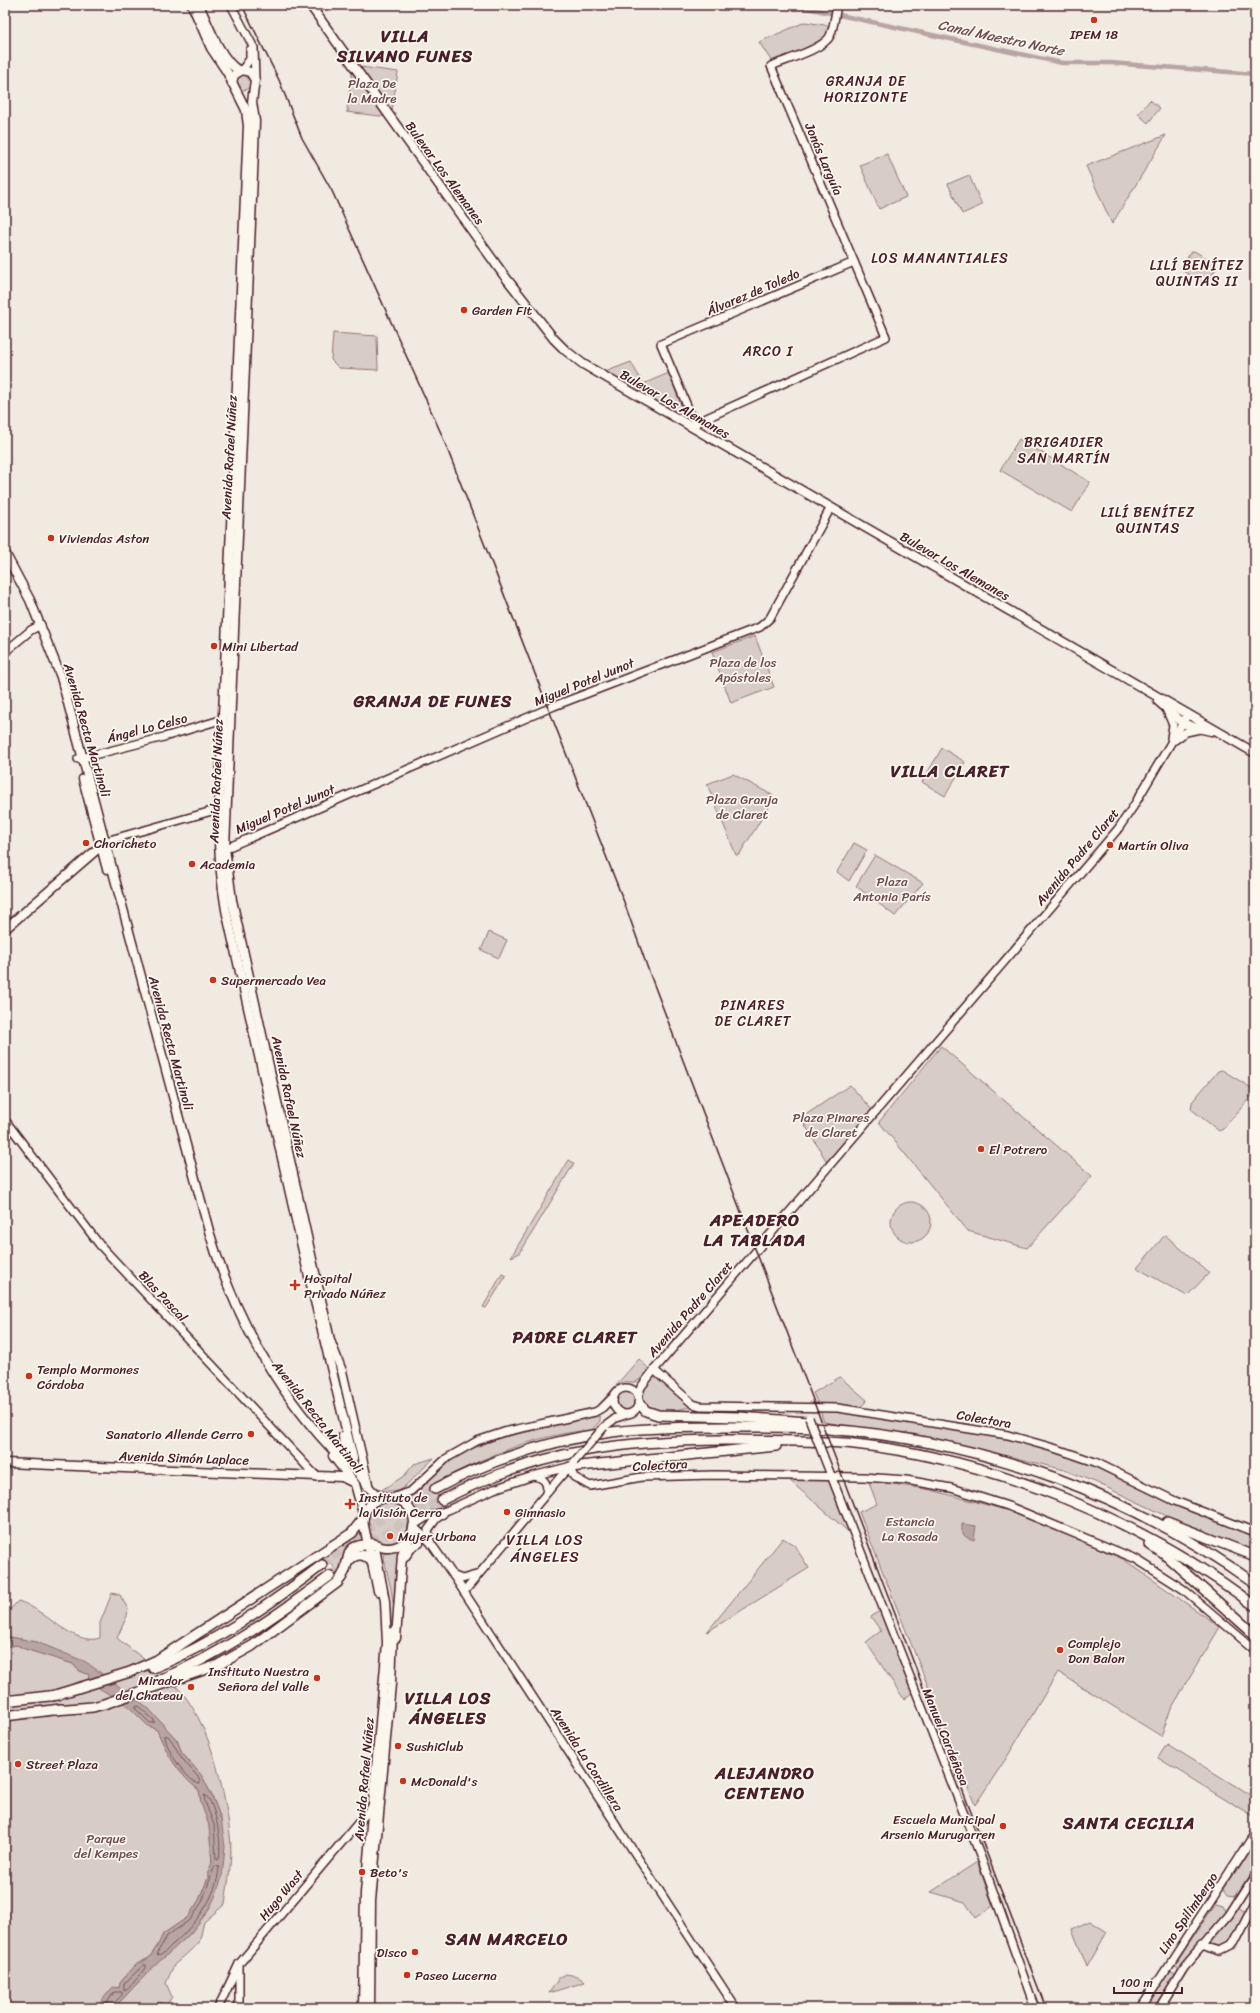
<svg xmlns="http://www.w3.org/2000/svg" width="1260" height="2013" font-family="Sriracha,sans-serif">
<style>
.green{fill:#d8ccc6;stroke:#917678}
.water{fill:#b8a4a2;stroke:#8c6f72}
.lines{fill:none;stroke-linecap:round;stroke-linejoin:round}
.shore{stroke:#76545b;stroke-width:1}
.canal{stroke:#b8a4a2;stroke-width:4.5}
.primary-tunnel{stroke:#cfc1bc;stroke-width:8;stroke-dasharray:8 4;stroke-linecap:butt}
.highway-tunnel{stroke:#cfc1bc;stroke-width:9;stroke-dasharray:9 4.5;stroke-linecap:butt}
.secondary-casing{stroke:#4a1f2b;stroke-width:10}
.primary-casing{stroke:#4a1f2b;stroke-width:11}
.highway-casing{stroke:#4a1f2b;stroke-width:12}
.secondary{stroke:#fbf7ec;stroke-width:7}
.primary{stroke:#fbf7ec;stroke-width:8}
.highway{stroke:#fbf7ec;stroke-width:9}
.rail{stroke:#4a1f2b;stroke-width:1.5}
.secondary-bridge-casing{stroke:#4a1f2b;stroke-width:10;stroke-linecap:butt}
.secondary-bridge{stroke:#fbf7ec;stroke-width:7}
.poi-dot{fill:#c8321e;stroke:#fbf7ec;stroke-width:1.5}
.labels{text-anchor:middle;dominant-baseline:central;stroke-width:3.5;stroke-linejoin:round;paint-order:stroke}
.poi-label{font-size:13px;fill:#4a1f2b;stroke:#fbf7ec;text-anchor:start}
.park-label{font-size:13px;fill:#6e4a52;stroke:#fbf7ec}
.street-label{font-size:13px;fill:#4a1f2b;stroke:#fbf7ec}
.water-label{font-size:14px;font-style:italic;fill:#704e55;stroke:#fbf7ec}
.neighbourhood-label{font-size:14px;letter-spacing:1px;fill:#4a1f2b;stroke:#fbf7ec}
.quarter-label{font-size:15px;letter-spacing:1px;fill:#4a1f2b;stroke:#fbf7ec}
.district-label{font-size:17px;font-weight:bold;letter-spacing:1px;fill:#4a1f2b;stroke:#fbf7ec}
</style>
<rect width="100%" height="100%" fill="#f0eae0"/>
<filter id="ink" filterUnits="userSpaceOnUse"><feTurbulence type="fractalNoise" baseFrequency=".025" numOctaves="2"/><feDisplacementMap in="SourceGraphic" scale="8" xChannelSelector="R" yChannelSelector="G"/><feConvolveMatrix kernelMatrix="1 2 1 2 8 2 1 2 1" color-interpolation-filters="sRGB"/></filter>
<g filter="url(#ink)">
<g class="green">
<path d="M805 22 831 26C822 50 793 52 772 62L759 42Z"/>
<polygon points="353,66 398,72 391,116 388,117 346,112 349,110 347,109"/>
<circle cx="244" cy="82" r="8"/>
<polygon points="1150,100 1160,108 1148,123 1138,114"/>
<polygon points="1166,135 1112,224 1086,166"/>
<polygon points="887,154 906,197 879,209 860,165"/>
<polygon points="969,175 982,205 962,214 948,184"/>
<polygon points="1194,251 1215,263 1217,267 1207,283 1203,283 1183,271 1181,268 1191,252"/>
<polygon points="333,333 377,336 378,370 339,368 331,360"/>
<polygon points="631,362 643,384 669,373 686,418 605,372"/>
<polygon points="1019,439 1090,482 1072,512 1000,470"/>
<polygon points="755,636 774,687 731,703 712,652"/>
<polygon points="942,748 965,762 945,796 922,782"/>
<polygon points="733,774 772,795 773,800 739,855 736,855 707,784"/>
<polygon points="854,843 867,850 849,881 837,872"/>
<polygon points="875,855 923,883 895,916 856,886"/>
<polygon points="489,932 507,940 499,958 481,950"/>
<polygon points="941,1046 1092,1176 1027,1248 968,1231 879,1122"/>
<polygon points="1222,1070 1253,1089 1254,1093 1223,1129 1219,1131 1191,1109 1192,1102 1218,1071"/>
<polygon points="850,1085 872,1110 827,1162 801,1118"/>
<polygon points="569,1160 574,1163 520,1253 511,1257"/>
<circle cx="911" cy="1222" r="20"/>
<polygon points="1165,1235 1209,1273 1187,1296 1137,1268"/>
<polygon points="502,1274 506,1276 486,1308 483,1307"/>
<path d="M639 1359 649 1369C632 1393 631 1375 618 1385 609 1392 605 1402 596 1408Z"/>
<path d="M655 1376 691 1407C672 1410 644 1420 643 1391Z"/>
<polygon points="840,1377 867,1400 861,1407 818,1404 813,1393"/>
<circle cx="626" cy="1401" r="10"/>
<path d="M820 1411C897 1418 977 1427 1052 1450 1097 1464 1139 1488 1182 1507 1206 1518 1231 1526 1255 1536V1551L1169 1517 1095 1482 1061 1469 954 1443 824 1422Z"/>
<path d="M597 1416 600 1417V1421L592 1430C536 1434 481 1458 432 1485L444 1507 420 1514 416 1505 409 1498 418 1492 448 1461 464 1452 499 1438Z"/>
<polygon points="434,1458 403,1488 397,1491 380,1491 404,1476 414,1464"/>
<polygon points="788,1479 825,1479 832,1484 852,1535"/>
<polygon points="868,1480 931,1490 1010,1511 1064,1533 1123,1559 1220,1627 1171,1709 1161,1736 1058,1672 1007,1757 975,1805 859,1512 877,1504"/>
<circle cx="388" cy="1523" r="20"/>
<polygon points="783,1538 794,1545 809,1568 707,1632"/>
<path d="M350 1540 352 1542C343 1550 345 1564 337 1571L327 1558V1553Z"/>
<polygon points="400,1551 396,1623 391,1589 383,1554"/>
<path d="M112 1593 120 1595 128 1609 127 1616 117 1638C135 1653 160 1670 176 1686 209 1719 225 1789 230 1835 233 1857 228 1882 225 1904L204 1922 199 1943 174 1965 166 1983 172 1997 167 2004 158 2002 156 2008H114L151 1969 189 1935 208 1911 221 1819 213 1798 202 1776 182 1753 177 1740 147 1707 37 1642 5 1636V1615L18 1601C44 1608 73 1647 100 1638V1623Z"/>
<polygon points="881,1610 912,1693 904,1699 866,1642 881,1631 871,1617"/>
<path d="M17 1645 25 1649 73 1664 78 1670 89 1675 129 1707 148 1726 157 1730C167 1754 178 1774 199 1790L201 1803 209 1825 212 1863 208 1872V1878L199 1900 188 1917 163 1934 158 1945 149 1958 137 1964 130 1971 120 1983 119 1988 104 2001 100 2008H5V1647Z"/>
<polygon points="1167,1744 1255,1798 1255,1818 1158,1758"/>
<polygon points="1255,1841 1255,1865 1235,1896 1228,1895 1224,1889"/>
<polygon points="977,1862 993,1906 976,1918 965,1902 931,1892"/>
<polygon points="1216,1903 1223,1905 1227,1913 1182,1966 1178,1968 1174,1966"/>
<path d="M1239 1909 1246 1913C1236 1934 1235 1954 1208 1945L1236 1910Z"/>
<polygon points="1090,1921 1107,1932 1087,1967 1072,1929"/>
<polygon points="1169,1970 1174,1972 1175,1975 1156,2008 1144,2008"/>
<polygon points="566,1974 577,1976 585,1982 549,1993 559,1978"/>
</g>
<g class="water">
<polygon points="962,1524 976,1526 974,1540 966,1537 962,1533"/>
<path d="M5 1636 37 1642 86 1662 147 1707 177 1740 182 1753 202 1776 213 1798 221 1819 225 1847 222 1877 215 1897 208 1911 189 1935 151 1969 114 2008H100L103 1999 113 1987 119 1988 120 1983 130 1971 137 1964 149 1958 158 1945 163 1934 188 1917 199 1900 208 1878V1872L212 1863 209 1825 201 1803 199 1790C178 1774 167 1754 157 1730L148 1726 129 1707 88 1681 89 1675 78 1670 73 1664 25 1649 17 1645 5 1647Z"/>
</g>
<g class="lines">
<g class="shore">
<polygon points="136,1706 138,1706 154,1720 154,1723 150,1723 136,1709"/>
<path d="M165 1736H168C175 1744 178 1755 186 1763 190 1769 201 1777 200 1784 188 1783 165 1748 165 1736Z"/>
<path d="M205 1795C215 1799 224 1851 218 1860L216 1859 214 1825 205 1802Z"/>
<path d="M215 1866 219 1867C217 1898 195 1925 172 1945 168 1949 163 1955 158 1956L157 1953 167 1936 191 1919 202 1902Z"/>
<polygon points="144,1965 146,1965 146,1968 128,1989 124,1991 124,1984"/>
<polyline points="104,2008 114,1992 122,1992 122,1995 113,2004 112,2008"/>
</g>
<polyline class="canal" points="793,5 1062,63 1110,63 1255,74"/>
<g class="primary-tunnel">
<polyline points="353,1458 363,1500"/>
<polyline points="366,1512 375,1549"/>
</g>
<g class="highway-tunnel">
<polyline points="322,1565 377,1521 435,1489"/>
<path d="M330 1576C366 1548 401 1520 442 1500"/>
</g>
<defs>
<g id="secondary">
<polyline points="231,5 254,48 255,80"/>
<polyline points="242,70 250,59 250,50"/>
<path d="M689 426 886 337 771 66C785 60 824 49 830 36 834 27 835 15 837 5"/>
<polyline points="696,427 661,344 854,262"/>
<polyline points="5,652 31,630 41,625"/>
<polyline points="1167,711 1173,725 1171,738"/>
<polyline points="1175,740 1186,732 1200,729"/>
<polyline points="78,759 164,737 217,721 223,722"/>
<polyline points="106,841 219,809"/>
<polyline points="222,850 554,706 760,627 770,618 830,509"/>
<polyline points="5,1120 99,1244 317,1477"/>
<polyline points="654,1370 693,1404 700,1406 838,1408 1008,1435 1057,1449 1095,1462 1175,1501 1255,1532"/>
<circle cx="626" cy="1401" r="13"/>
<polyline points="638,1397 641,1387 654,1370 1118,829 1133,807 1188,714"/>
<polyline points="604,1427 616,1418 625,1415"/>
<polyline points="823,1455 980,1855 1035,2008"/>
<polyline points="570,1468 574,1477 590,1486 642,1477 713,1475 863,1477 906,1480 951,1488 1008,1506 1136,1559 1183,1589 1255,1650"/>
<path d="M533 1476C543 1477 549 1483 546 1493"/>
<polyline points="392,1498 411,1491 447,1458 477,1441 504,1432 595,1412 602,1408 614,1396"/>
<polyline points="414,1525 425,1518 448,1510 494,1489 533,1476 568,1467"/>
<polyline points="413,1526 430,1542 453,1575 736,2008"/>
<polyline points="430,1541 428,1530 436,1519 443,1514"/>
<polyline points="454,1576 462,1579 476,1575"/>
<polyline points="464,1592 561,1476 571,1466"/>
<polyline points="1201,1946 1221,1952 1231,1947 1234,1943 1255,1902"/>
<polyline points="239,1964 239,2008"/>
<polyline points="218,2008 239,1964 375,1803"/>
<polyline points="1141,2008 1255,1832"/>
<polyline points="1159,2008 1185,1966 1229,1915 1255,1874"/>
</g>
<g id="primary">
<path d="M192 5 211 48 227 72 246 110 248 126 219 809C218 843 220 876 226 910L306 1264 353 1458"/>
<path d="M199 5C207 22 222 64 240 71"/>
<polyline points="310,5 503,274 554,339 565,350 583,364 1255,753"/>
<polyline points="232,83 234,75 242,70 250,72 255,80 252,102 255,121 254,150 225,848 232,900 332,1349"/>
<path d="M5 553 30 600 61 677 209 1231C232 1310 273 1386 330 1447 337 1454 345 1460 353 1467 364 1478 369 1494 385 1498"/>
<polyline points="1158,701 1183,723 1193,727 1211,731"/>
<polyline points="83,779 107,869"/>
<polyline points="5,929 101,846"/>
<polyline points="331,1343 342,1371 368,1484"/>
<polyline points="334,1450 338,1453 344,1449 343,1436"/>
<polyline points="333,1456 355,1484 364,1517"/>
<polyline points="5,1463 342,1477 352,1482"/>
<path d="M373 1543C384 1551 397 1549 407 1540"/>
<polyline points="404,1558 412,1547 419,1543"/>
<path d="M378 1591 364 1526C358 1491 412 1488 414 1522 414 1534 405 1544 402 1555L396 1638"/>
<polyline points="363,2008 365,1893 387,1643 385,1601 376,1553"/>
<polyline points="370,2008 371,1901 391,1684 393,1632"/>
</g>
<g id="highway">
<polyline points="639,1403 646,1411 658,1415 739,1417 808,1422"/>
<polyline points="570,1467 776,1446"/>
<path d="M435 1489C490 1460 549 1440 612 1432 652 1427 693 1427 733 1427 765 1427 797 1426 828 1429 983 1441 1130 1493 1255 1584"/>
<path d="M442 1500C539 1449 630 1439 738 1440 777 1441 816 1440 855 1444 996 1460 1142 1520 1255 1606"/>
<polyline points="1167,1522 1255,1556"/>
<polyline points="1149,1544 1164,1554 1255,1635"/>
<path d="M347 1563C354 1553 364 1552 372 1562"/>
<path d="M153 1668C215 1643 269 1605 322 1565"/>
<path d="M159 1680C222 1654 276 1616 330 1576"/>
<polyline points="52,1696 130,1672 157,1660 352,1533 363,1519"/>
<polyline points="5,1701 58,1695"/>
<path d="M55 1710 93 1707 104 1704 218 1665 252 1646 337 1583C357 1562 335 1542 377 1545"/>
<polyline points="5,1716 61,1709"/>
</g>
</defs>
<use href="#secondary" class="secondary-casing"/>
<use href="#primary" class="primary-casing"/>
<use href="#highway" class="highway-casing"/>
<use href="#secondary" class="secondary"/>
<use href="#primary" class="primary"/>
<use href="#highway" class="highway"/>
<polyline class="rail" points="242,5 279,80 302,138 332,191 441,433 624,902 648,969 1046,2008"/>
<defs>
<g id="secondary-bridge">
<polyline points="809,1418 823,1455"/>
<polyline points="574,1462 604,1427"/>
</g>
</defs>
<use href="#secondary-bridge" class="secondary-bridge-casing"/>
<use href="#secondary-bridge" class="secondary-bridge"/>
</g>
</g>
<g class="poi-dot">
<circle cx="1094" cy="20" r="4"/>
<circle cx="464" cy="310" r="4"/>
<circle cx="51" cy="538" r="4"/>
<circle cx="214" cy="646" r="4"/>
<circle cx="86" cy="843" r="4"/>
<circle cx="1110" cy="845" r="4"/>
<circle cx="192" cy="864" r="4"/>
<circle cx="213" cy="980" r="4"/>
<circle cx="981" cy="1149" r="4"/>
<path d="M293 1279h4v4h4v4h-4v4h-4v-4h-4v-4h4z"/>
<circle cx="29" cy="1376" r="4"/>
<circle cx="251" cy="1434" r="4"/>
<path d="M348 1498h4v4h4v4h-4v4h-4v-4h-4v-4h4z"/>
<circle cx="507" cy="1512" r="4"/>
<circle cx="390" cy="1536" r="4"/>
<circle cx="1060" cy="1650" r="4"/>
<circle cx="317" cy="1678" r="4"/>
<circle cx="191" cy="1687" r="4"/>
<circle cx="398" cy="1746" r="4"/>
<circle cx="18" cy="1764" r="4"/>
<circle cx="403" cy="1781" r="4"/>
<circle cx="1003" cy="1826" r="4"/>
<circle cx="362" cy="1872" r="4"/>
<circle cx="415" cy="1952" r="4"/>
<circle cx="407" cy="1975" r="4"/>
</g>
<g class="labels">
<g class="poi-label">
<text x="1094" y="34" text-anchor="middle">IPEM 18</text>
<text x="472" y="310">Garden Fit</text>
<text x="59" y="538">Viviendas Aston</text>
<text x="222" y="646">Mini Libertad</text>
<text x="94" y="843">Choricheto</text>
<text x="1118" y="845">Martín Oliva</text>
<text x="200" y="864">Academia</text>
<text x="221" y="980">Supermercado Vea</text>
<text x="989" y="1149">El Potrero</text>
<text x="304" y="1278">Hospital<tspan x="304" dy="15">Privado Núñez</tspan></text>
<text x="37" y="1369">Templo Mormones<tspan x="37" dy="15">Córdoba</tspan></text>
<text x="243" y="1434" text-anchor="end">Sanatorio Allende Cerro</text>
<text x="359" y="1497">Instituto de<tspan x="359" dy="15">la Visión Cerro</tspan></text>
<text x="515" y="1512">Gimnasio</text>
<text x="398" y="1536">Mujer Urbana</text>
<text x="1068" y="1643">Complejo<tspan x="1068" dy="15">Don Balon</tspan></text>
<text x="309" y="1671" text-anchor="end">Instituto Nuestra<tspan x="309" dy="15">Señora del Valle</tspan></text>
<text x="183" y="1680" text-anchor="end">Mirador<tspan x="183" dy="15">del Chateau</tspan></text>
<text x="406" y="1746">SushiClub</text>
<text x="26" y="1764">Street Plaza</text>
<text x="411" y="1781">McDonald's</text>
<text x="995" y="1819" text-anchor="end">Escuela Municipal<tspan x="995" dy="15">Arsenio Murugarren</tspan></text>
<text x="370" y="1872">Beto's</text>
<text x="407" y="1952" text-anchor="end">Disco</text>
<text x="415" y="1975">Paseo Lucerna</text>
</g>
<g class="park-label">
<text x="372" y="83">Plaza De<tspan x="372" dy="15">la Madre</tspan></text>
<text x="743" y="662">Plaza de los<tspan x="743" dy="15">Apóstoles</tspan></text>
<text x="742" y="799">Plaza Granja<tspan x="742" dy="15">de Claret</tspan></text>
<text x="892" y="881">Plaza<tspan x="892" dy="15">Antonia París</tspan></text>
<text x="831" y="1117">Plaza Pinares<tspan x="831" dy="15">de Claret</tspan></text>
<text x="910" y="1521">Estancia<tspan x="910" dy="15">La Rosada</tspan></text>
<text x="106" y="1838">Parque<tspan x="106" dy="15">del Kempes</tspan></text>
</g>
<g class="street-label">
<text transform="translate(824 159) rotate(67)">Jonás Larguía</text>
<text transform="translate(445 173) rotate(54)">Bulevar Los Alemanes</text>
<text transform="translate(753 292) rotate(-23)">Álvarez de Toledo</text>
<text transform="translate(675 404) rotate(30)">Bulevar Los Alemanes</text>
<text transform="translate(229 457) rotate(-87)">Avenida Rafael Núñez</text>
<text transform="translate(955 566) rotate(30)">Bulevar Los Alemanes</text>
<text transform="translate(584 682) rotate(-22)">Miguel Potel Junot</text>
<text transform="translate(147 728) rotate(-15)">Ángel Lo Celso</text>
<text transform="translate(87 730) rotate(74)">Avenida Recta Martinoli</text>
<text transform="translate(216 781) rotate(-88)">Avenida Rafael Núñez</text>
<text transform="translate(285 809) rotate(-23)">Miguel Potel Junot</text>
<text transform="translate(1077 857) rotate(-50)">Avenida Padre Claret</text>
<text transform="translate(171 1043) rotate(75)">Avenida Recta Martinoli</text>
<text transform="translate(289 1097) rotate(78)">Avenida Rafael Núñez</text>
<text transform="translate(163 1296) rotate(47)">Blas Pascal</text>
<text transform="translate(690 1309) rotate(-49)">Avenida Padre Claret</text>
<text transform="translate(318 1417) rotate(52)">Avenida Recta Martinoli</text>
<text transform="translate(984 1419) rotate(10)">Colectora</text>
<text transform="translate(184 1458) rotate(2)">Avenida Simón Laplace</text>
<text transform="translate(660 1465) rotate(-3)">Colectora</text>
<text transform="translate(946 1737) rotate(68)">Manuel Cardeñosa</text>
<text transform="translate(587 1759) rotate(57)">Avenida La Cordillera</text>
<text transform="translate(364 1779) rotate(-85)">Avenida Rafael Núñez</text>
<text transform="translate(281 1895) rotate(-50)">Hugo Wast</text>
<text transform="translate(1188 1913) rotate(-56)">Lino Spilimbergo</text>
</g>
<g class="water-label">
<text transform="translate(1001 38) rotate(12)">Canal Maestro Norte</text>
</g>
<g class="neighbourhood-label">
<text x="866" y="81">GRANJA DE<tspan x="866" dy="16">HORIZONTE</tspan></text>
<text x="940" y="258">LOS MANANTIALES</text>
<text x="1197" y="265">LILÍ BENÍTEZ<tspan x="1197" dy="16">QUINTAS II</tspan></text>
<text x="768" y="351">ARCO I</text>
<text x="1064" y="442">BRIGADIER<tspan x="1064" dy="16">SAN MARTÍN</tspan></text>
<text x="1148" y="512">LILÍ BENÍTEZ<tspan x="1148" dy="16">QUINTAS</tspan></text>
<text x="753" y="1005">PINARES<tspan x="753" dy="16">DE CLARET</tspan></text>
</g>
<g class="quarter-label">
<text x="545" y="1540">VILLA LOS<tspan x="545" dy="17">ÁNGELES</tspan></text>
</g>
<g class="district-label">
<text x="405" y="36">VILLA<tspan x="405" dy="20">SILVANO FUNES</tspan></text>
<text x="433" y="701">GRANJA DE FUNES</text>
<text x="950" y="771">VILLA CLARET</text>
<text x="755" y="1220">APEADERO<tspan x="755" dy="20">LA TABLADA</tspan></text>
<text x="575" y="1337">PADRE CLARET</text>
<text x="448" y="1698">VILLA LOS<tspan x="448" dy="20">ÁNGELES</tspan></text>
<text x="765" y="1773">ALEJANDRO<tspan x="765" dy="20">CENTENO</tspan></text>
<text x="1129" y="1823">SANTA CECILIA</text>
<text x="507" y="1939">SAN MARCELO</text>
</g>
</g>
<rect width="1260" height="2013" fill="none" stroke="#fbf7ec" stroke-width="20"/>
<rect x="10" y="10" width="1240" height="1993" fill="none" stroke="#4a1f2b" stroke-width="1.5" filter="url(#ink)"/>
<path d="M1114 1987v6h68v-6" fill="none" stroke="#4a1f2b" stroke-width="2"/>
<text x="1120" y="1987" font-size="12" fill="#4a1f2b" stroke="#fbf7ec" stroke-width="3" paint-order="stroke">100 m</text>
</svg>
